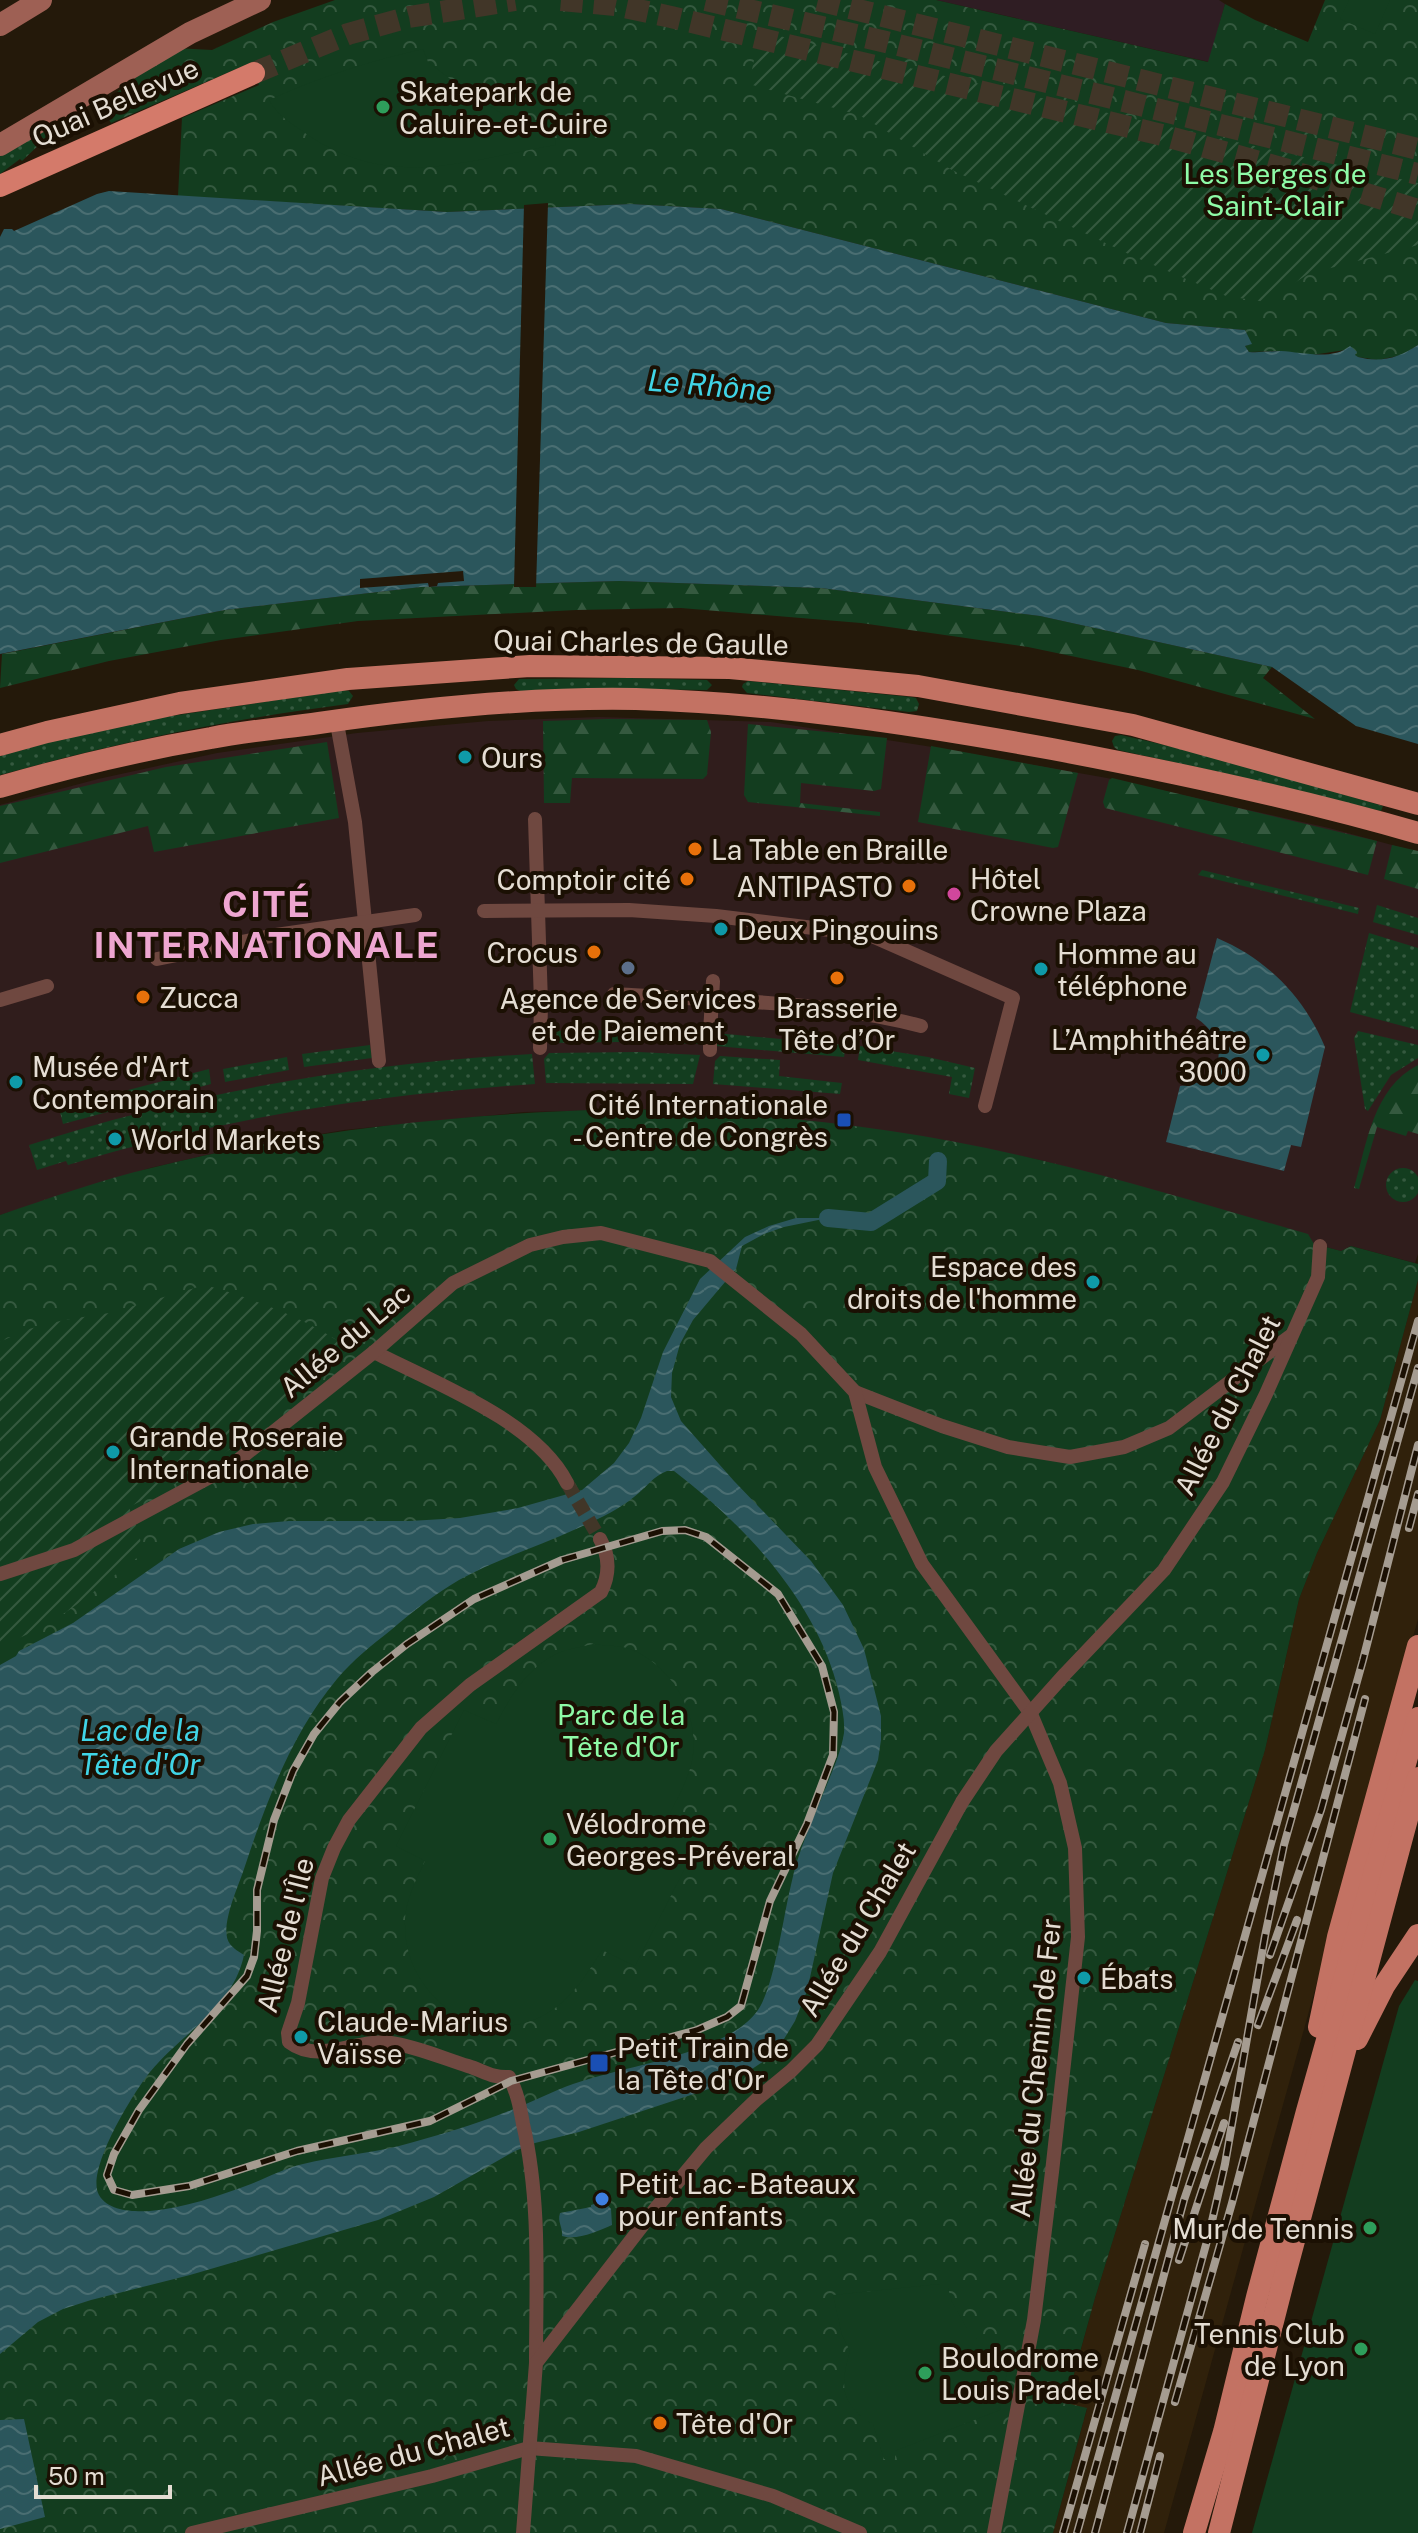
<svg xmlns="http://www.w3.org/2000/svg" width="1418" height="2533" font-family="'Public Sans',sans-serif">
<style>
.commercial{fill:#301d1c}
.education{fill:#2f1d23}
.built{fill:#30210b}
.grass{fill:url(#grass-dots)}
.forest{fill:url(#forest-firs)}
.park{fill:url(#park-crowns)}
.garden{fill:url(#garden-furrows)}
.pitch{fill:#133d1f}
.water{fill:url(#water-waves);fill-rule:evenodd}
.pier{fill:#24190a}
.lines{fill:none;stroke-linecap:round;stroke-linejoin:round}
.canal{stroke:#2b565c;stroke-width:18}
.pedestrian-tunnel{stroke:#413628;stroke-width:14;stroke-dasharray:14 7;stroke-linecap:butt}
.trunk-tunnel{stroke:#413628;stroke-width:22;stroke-dasharray:22 11;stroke-linecap:butt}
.pedestrian{stroke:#6f4840;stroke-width:14}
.secondary{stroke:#9e6054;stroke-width:22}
.primary{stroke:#c37263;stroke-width:22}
.trunk{stroke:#d47a6a;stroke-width:22}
.rail-casing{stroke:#a59c91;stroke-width:8}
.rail{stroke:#1b1003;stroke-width:5;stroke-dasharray:15;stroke-linecap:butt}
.pedestrian-bridge{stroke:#6f4840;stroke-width:14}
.leisure-dot{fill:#2e9e5b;stroke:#1b1003;stroke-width:3}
.culture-dot{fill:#0f9aa8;stroke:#1b1003;stroke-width:3}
.food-dot{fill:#e8710a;stroke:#1b1003;stroke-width:3}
.hotel-dot{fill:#d1479c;stroke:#1b1003;stroke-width:3}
.service-dot{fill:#5c6f8a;stroke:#1b1003;stroke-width:3}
.transit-dot{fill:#1a4fb4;stroke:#1b1003;stroke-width:3}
.shop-dot{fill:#3f7fe0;stroke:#1b1003;stroke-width:3}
.labels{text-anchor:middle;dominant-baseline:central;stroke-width:8;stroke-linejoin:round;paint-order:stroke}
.poi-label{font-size:28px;fill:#e4ddd3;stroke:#1b1003;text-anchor:start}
.street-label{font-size:28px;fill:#e4ddd3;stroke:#1b1003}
.park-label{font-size:28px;fill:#8efba7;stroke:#1b1003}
.water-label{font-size:30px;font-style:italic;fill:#40d4e6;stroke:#1b1003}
.district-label{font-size:36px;font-weight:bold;letter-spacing:2px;fill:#eea6d0;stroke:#1b1003}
</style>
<defs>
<pattern id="grass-dots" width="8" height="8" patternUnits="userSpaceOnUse" patternTransform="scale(2)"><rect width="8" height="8" fill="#133d1f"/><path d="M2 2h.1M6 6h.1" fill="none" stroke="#35593f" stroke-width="1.8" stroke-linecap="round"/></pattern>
<pattern id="forest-firs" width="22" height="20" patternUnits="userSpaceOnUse" patternTransform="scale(2)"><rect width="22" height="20" fill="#133d1f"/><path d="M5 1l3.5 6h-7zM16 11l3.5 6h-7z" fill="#35593f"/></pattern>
<pattern id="park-crowns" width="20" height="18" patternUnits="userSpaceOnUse" patternTransform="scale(2)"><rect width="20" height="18" fill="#133d1f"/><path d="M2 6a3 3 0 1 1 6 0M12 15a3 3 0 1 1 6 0" fill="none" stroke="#35593f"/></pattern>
<pattern id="garden-furrows" width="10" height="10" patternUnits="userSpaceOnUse" patternTransform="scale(2)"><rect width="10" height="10" fill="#133d1f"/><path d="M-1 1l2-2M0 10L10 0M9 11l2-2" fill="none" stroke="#35593f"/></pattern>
<pattern id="water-waves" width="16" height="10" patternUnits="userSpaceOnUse" patternTransform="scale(2)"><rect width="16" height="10" fill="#2b565c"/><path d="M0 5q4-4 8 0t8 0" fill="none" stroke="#4a6e72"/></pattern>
</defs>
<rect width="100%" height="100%" fill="#24190a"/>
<polygon class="commercial" points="599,717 771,722 926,746 1107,778 1329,828 1418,852 1418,1254 1415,1263 1351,1246 1341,1251 1314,1244 1194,1202 1044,1161 944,1140 657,1109 524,1112 344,1130 237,1148 150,1168 0,1215 0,805 98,779 217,753 357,733 488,721"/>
<polygon class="education" points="936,0 1219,0 1225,4 1209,62"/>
<polygon class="built" points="1418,1280 1418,1619 1164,2533 1053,2533 1087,2409 1066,2404 1095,2298 1265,1750 1299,1599 1317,1553 1380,1420"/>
<g class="grass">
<polygon points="66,119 22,161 20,159 0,174 0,151"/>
<polygon points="629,678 707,680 712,685 707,690 622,689 520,691 516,689 514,685 519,679"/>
<polygon points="748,681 911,697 916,698 919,704 917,711 909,712 747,693 742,687 743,684"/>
<path d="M343 690 349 691 353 696 348 704C230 719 115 743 0 775V756L60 739 145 720Z"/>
<polygon points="1121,735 1208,755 1383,806 1381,811 1219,772 1118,750 1114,747 1112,741 1115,736"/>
<polygon points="1202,870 1359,908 1358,914 1198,875"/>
<polygon points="1377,905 1418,918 1418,935 1373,922"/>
<polygon points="1369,933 1418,948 1418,1030 1350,1012"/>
<polygon points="619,1030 619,1042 548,1043 548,1031"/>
<polygon points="634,1030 702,1033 701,1044 633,1042"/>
<polygon points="1358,1031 1418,1045 1418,1058 1391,1075 1368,1111 1365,1109 1354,1038"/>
<polygon points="716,1033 846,1045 844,1057 716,1046"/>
<polygon points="370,1045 372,1058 304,1067 302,1054"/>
<polygon points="860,1046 928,1057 975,1068 969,1098 949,1094 952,1077 858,1060"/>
<polygon points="638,1052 700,1055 693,1084 546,1083 544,1059 549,1053"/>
<path d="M532 1054 535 1084C372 1095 225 1117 68 1165L66 1161 37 1170 29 1145C193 1092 360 1063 532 1054Z"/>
<polygon points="720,1056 780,1060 779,1076 842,1083 840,1094 713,1084 715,1061"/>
<polygon points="287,1057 289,1070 225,1082 223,1069"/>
<polygon points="209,1069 211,1084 63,1124 59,1108"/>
<circle cx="1403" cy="1185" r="17"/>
</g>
<g class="forest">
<polygon points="619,581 821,588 1040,616 1272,667 1263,678 1315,719 1138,670 1028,647 861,623 681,608 576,610 358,621 221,640 109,661 0,688 2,654 225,610 421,587"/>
<polygon points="608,719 707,720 711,732 707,775 703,779 572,778 570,803 544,803 543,721"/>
<polygon points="748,724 887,738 881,789 874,791 801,783 800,803 880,812 880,816 748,802 744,795"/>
<polygon points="327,742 339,818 154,852 148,826 0,863 0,806 166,767"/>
<polygon points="931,746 1078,773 1058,847 1053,848 918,822"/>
<polygon points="1112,778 1377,841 1368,875 1105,808 1103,802 1109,780"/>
<polygon points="1392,845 1418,851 1418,889 1384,879"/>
<path d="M1418 1065V1134L1408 1131 1406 1136 1377 1127 1359 1189 1354 1188C1367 1143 1373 1088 1418 1065Z"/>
</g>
<g class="park">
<polygon points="335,0 936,0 1208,62 1225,4 1255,20 1308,42 1325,0 1418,0 1418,345 1402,355 1378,360 1358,357 1345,350 1312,355 1278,351 1249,352 1245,346 1251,344 1245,330 1166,323 721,209 631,204 447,212 178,196 182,118 259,85 250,63 111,123 100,105 175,48 212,50 273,22"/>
<path d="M616 1109C760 1111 904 1127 1044 1161 1133 1182 1220 1209 1308 1234L1314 1244 1341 1251 1351 1246 1418 1264V1280L1380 1420 1317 1553 1299 1599 1265 1750 1095 2298 1066 2403 1087 2408 1053 2533H0V1215C50 1198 100 1180 151 1168 304 1130 459 1114 616 1109Z"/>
</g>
<g class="garden">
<polygon points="760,31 865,58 1418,183 1418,245 1308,274 1266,302 1226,296 1137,258 952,170 859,115 749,84"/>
<path d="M205 1285C257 1300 306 1318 350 1349L259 1429 193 1475 129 1507C134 1524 146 1540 138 1557 95 1590 53 1629 0 1645V1342L25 1330 64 1320 109 1313Z"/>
</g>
<g class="pitch">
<polygon points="1349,0 1390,0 1375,34 1340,19"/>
<path d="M423 49 428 62 466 91 512 120 555 139 556 145C464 160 391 192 305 133 292 124 276 114 269 100 319 77 370 61 423 49Z"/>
<path d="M593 1644C604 1646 619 1645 630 1649 673 1666 701 1716 692 1761 688 1780 678 1797 670 1813L704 1831 635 1966 602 1950C587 1974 572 1999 546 2014 480 2051 405 1997 405 1925 404 1903 416 1880 425 1861L396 1846 464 1710 496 1724C511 1696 526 1669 556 1654 567 1649 581 1647 593 1644Z"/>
<polygon points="1415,1980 1418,1981 1418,2533 1252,2533 1399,2006"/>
<path d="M940 2284 948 2288 952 2302 966 2327 1007 2372 1000 2410 895 2451V2459H884L873 2424C840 2405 840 2385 850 2351L842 2335 833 2295Z"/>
</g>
<g class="water">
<path d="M109 191 447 212 631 204 721 209 1166 323 1245 330 1252 344 1245 346 1249 352C1259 353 1270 351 1281 351 1302 352 1332 361 1350 346L1357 352 1355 355 1358 357C1381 363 1398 358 1418 345V744L1356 726 1272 667 1040 616 821 588 619 581 421 587 225 610 0 654V237L4 229H12L14 231 97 194Z"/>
<path d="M1217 938C1267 959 1304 997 1325 1047L1301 1147 1291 1145 1284 1171 1166 1142 1180 1086C1224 1084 1232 1041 1196 1018Z"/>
<path d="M796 1218H828L784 1227 764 1234 742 1246 736 1269 693 1320 680 1344 672 1373 671 1397 681 1421 734 1481 811 1561 843 1605 864 1649 881 1716V1740L878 1760 833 1873 807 1991 795 2021 784 2039 767 2059 749 2071 715 2087 579 2132 535 2143 515 2151 434 2197 378 2220 190 2275 91 2300 63 2309 38 2322 0 2354V1665L16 1656 19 1651 73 1623 179 1549 219 1532 253 1524 289 1521H410L460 1518 518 1508 582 1490 614 1463 629 1443 641 1418 663 1352 700 1279 745 1237 769 1226ZM667 1471H674C746 1526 818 1603 839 1693 842 1707 845 1720 844 1733 841 1752 833 1769 826 1787 813 1819 798 1851 791 1885 783 1918 776 1974 762 2003 758 2012 749 2021 741 2027 697 2058 625 2066 573 2084 553 2091 534 2101 514 2109 477 2124 437 2136 399 2146 367 2154 335 2156 303 2164 286 2168 268 2177 251 2184 219 2196 184 2208 150 2211 133 2212 108 2211 99 2195 85 2171 133 2093 150 2072 182 2033 233 2008 244 1955 239 1952 233 1948 230 1944 218 1929 239 1885 244 1869 266 1802 292 1733 337 1679 353 1660 372 1645 391 1630 412 1612 435 1594 459 1580 497 1559 537 1547 576 1529 595 1521 618 1510 634 1497 646 1488 653 1476 667 1471Z"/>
<path d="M604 2201 611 2209 612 2225C598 2231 577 2241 562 2236 563 2227 557 2222 560 2213L591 2207V2205Z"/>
<polygon points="24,2419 45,2517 0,2529 0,2420"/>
</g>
<g class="pier">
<polygon points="548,203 536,587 514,587 524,205"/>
<polygon points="463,571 464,581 438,583 437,586 429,587 428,583 360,588 360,579"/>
</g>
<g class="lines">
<polyline class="canal" points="828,1218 871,1222 937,1181 938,1161"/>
<polyline class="pedestrian-tunnel" points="567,1483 600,1539"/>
<g class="trunk-tunnel">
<polyline points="561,0 615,5 671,17 1162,135 1285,169 1418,210"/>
<polyline points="706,0 886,42 1418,174"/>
<polyline points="818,0 1418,149"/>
<polyline points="254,73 348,34 409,17 515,0"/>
</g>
<g class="pedestrian">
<polyline points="338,729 355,822 379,1061"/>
<polyline points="535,819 541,1003 540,1048"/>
<polyline points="484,911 629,910 716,916 870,935 1013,998 985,1106"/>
<polyline points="157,959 276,935 415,915"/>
<path d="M614 994C716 1001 822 1000 921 1026"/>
<polyline points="0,1000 47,986"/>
<polyline points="710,1050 710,1033"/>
<path d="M374 1352C435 1383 536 1421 567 1483"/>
<polyline points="855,1392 942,1426 1008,1447 1070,1457 1124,1447 1169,1428 1289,1337"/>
<polyline points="0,1574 74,1550 232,1465 374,1352 453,1283 530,1245 563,1237 601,1233 710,1261 801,1334 855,1392 875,1467 922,1564 1031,1714 1060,1783 1075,1848 1078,1937 1052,2172 1034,2320 994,2533"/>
<path d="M536 2362C536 2283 541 2201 523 2124 520 2107 517 2091 509 2077 492 2078 484 2071 468 2066 445 2059 415 2046 391 2043 357 2038 319 2065 289 2042L288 2033 298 2003 322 1878 334 1848 349 1820 421 1728 470 1685 601 1592C610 1574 610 1557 600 1539"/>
<polyline points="192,2533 432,2476 529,2448 636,2456 773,2496 860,2533"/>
<polyline points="523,2533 536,2363 656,2208 706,2148 757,2099 791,2071 817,2045 880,1952 962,1802 996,1751 1065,1674 1164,1570 1223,1482 1266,1394 1318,1277 1320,1246"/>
</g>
<g class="secondary">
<polyline points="0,25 41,0"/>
<polyline points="0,145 190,33 260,0"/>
</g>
<g class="primary">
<polyline points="0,745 47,732 180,703 348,679 530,666 730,668 918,686 1133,725 1418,804"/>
<path d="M0 787C69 767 140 750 211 738 247 731 283 728 319 723 423 708 530 697 636 699 776 703 914 724 1052 749 1174 772 1298 798 1418 833"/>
<polyline points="1319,2027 1338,1937 1418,1646"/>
<polyline points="1357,2039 1384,1986 1418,1935"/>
<polyline points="1194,2533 1224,2432 1257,2297 1307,2111 1418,1718"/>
<polyline points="1219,2533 1284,2278 1418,1778"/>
</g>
<polyline class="trunk" points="0,186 254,73"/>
<defs>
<g id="rail">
<polyline points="1409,1528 1418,1494"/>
<polygon points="685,1530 706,1537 778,1594 822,1666 834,1712 833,1755 807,1824 770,1901 741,2006 727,2017 697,2030 511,2081 430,2121 297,2151 189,2186 132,2195 114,2190 107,2175 114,2154 139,2110 187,2044 247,1976 254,1957 257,1931 257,1890 274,1820 293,1771 314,1734 340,1702 372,1672 407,1644 474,1599 562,1560 662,1531"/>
<polyline points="1270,1955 1321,1810 1363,1660 1418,1445"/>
<polyline points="1258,2025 1297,1920"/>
<polyline points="1179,2260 1224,2123"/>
<polyline points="1175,2402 1232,2203 1365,1699"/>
<polyline points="1063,2533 1145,2244"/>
<polyline points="1077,2533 1418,1321"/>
<polyline points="1095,2533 1184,2200 1238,2042"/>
<polyline points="1127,2533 1210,2230 1225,2164 1265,1936 1284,1845 1418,1368"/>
<polyline points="1140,2533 1160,2456"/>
</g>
</defs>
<use href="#rail" class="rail-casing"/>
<use href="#rail" class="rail"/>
<polyline class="pedestrian-bridge" points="710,1033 713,981"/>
</g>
<g class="leisure-dot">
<circle cx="383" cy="107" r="8"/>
<circle cx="550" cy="1839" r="8"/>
<circle cx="1370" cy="2228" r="8"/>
<circle cx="1361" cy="2349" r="8"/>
<circle cx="925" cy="2373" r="8"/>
</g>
<g class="culture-dot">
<circle cx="465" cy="757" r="8"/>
<circle cx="721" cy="929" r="8"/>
<circle cx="1041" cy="969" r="8"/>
<circle cx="1263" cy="1055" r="8"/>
<circle cx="16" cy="1082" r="8"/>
<circle cx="115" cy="1139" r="8"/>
<circle cx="1093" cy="1282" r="8"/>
<circle cx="113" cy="1452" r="8"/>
<circle cx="1084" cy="1978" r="8"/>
<circle cx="301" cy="2037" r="8"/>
</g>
<g class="food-dot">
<circle cx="695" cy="849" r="8"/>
<circle cx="687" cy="879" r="8"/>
<circle cx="909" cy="886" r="8"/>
<circle cx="594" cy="952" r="8"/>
<circle cx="837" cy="978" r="8"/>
<circle cx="143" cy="997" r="8"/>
<circle cx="660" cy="2423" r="8"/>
</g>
<circle class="hotel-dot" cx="954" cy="894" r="8"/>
<circle class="service-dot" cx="628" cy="968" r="8"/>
<g class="transit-dot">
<rect x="836" y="1112" width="16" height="16" rx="4"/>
<rect x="589" y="2053" width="20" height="20" rx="4"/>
</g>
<circle class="shop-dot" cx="602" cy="2199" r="8"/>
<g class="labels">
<g class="poi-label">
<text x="399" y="91">Skatepark de<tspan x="399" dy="32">Caluire-et-Cuire</tspan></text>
<text x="481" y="757">Ours</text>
<text x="711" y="849">La Table en Braille</text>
<text x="970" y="878">Hôtel<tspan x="970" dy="32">Crowne Plaza</tspan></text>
<text x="671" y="879" text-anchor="end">Comptoir cité</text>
<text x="893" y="886" text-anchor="end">ANTIPASTO</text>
<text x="737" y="929">Deux Pingouins</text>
<text x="578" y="952" text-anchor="end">Crocus</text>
<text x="1057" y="953">Homme au<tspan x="1057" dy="32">téléphone</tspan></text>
<text x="159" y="997">Zucca</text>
<text x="628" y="998" text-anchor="middle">Agence de Services<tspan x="628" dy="32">et de Paiement</tspan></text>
<text x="837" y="1007" text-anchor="middle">Brasserie<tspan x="837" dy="32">Tête d’Or</tspan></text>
<text x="1247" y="1039" text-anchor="end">L’Amphithéâtre<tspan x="1247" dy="32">3000</tspan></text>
<text x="32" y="1066">Musée d'Art<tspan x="32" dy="32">Contemporain</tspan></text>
<text x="828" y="1104" text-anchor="end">Cité Internationale<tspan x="828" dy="32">- Centre de Congrès</tspan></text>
<text x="131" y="1139">World Markets</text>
<text x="1077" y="1266" text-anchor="end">Espace des<tspan x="1077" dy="32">droits de l'homme</tspan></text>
<text x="129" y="1436">Grande Roseraie<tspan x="129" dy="32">Internationale</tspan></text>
<text x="566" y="1823">Vélodrome<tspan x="566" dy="32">Georges-Préveral</tspan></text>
<text x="1100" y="1978">Ébats</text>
<text x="317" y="2021">Claude-Marius<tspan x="317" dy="32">Vaïsse</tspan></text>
<text x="617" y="2047">Petit Train de<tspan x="617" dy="32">la Tête d'Or</tspan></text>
<text x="618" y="2183">Petit Lac - Bateaux<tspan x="618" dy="32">pour enfants</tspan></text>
<text x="1354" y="2228" text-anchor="end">Mur de Tennis</text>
<text x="1345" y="2333" text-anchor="end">Tennis Club<tspan x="1345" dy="32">de Lyon</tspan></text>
<text x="941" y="2357">Boulodrome<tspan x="941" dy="32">Louis Pradel</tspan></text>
<text x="676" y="2423">Tête d'Or</text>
</g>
<g class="street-label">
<text transform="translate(115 102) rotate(-24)">Quai Bellevue</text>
<text transform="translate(641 642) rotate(1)">Quai Charles de Gaulle</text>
<text transform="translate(345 1340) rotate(-40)">Allée du Lac</text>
<text transform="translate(1227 1405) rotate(-63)">Allée du Chalet</text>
<text transform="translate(857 1929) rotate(-59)">Allée du Chalet</text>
<text transform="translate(285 1935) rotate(-76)">Allée de l'Île</text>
<text transform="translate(1035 2068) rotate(-84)">Allée du Chemin de Fer</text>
<text transform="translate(413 2451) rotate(-15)">Allée du Chalet</text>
</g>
<g class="park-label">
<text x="1275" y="173">Les Berges de<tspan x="1275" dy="32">Saint-Clair</tspan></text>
<text x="621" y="1714">Parc de la<tspan x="621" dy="32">Tête d'Or</tspan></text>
</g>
<g class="water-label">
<text transform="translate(710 385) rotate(5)">Le Rhône</text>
<text x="140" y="1730">Lac de la<tspan x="140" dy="34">Tête d'Or</tspan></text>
</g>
<g class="district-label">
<text x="267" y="904">CITÉ<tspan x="267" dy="41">INTERNATIONALE</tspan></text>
</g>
</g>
<path d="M36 2485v12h134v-12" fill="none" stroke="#e4ddd3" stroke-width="4"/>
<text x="48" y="2485" font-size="24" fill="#e4ddd3" stroke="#1b1003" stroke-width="6" paint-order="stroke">50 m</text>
</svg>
